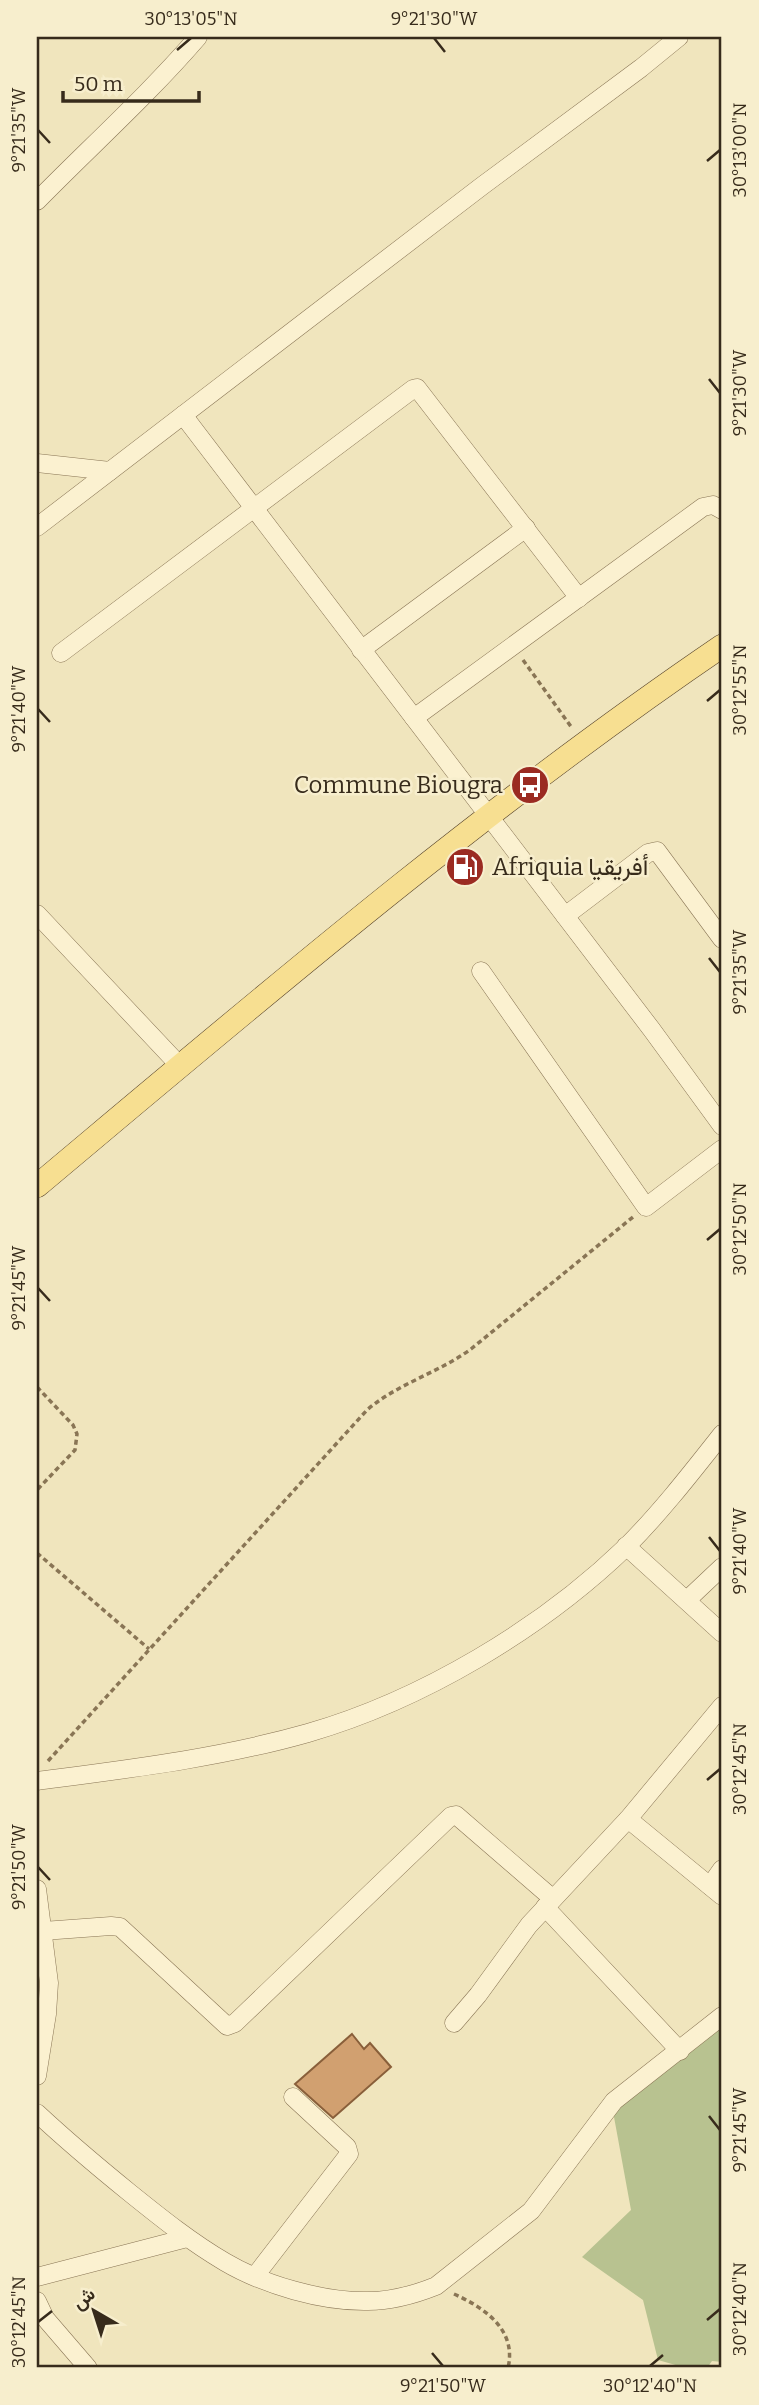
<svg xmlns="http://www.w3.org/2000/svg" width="759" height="2405" font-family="Bitter,Vazirmatn,serif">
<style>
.cemetery{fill:#b8c290}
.building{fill:#d1a070;stroke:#895f3a;stroke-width:2}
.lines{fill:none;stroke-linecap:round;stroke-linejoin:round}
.minor-casing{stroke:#897555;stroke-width:19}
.major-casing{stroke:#56422a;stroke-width:24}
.path{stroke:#897555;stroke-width:3.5;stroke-dasharray:5 3.5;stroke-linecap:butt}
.minor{stroke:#fbf1d0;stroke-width:18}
.major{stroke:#f7df91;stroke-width:23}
.ticks{fill:none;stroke:#372b1b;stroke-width:2.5}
.labels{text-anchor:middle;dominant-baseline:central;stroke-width:5;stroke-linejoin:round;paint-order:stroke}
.poi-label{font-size:24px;fill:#372b1b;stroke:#f7eecd;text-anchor:end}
.neatline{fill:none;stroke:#372b1b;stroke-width:2.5}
.ticks-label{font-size:18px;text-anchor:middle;fill:#372b1b}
</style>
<rect width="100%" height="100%" fill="#f0e5bd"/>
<polygon class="cemetery" points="722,2026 722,2362 712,2361 707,2368 686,2368 658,2360 643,2300 582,2257 631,2210 612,2106"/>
<polygon class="building" points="352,2034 364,2049 370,2043 391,2067 333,2118 295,2084"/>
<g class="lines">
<defs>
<g id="minor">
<path d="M37 201C91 146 148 95 198 37"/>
<polyline points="183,415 652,1030 722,1126"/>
<polyline points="37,463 110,471"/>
<polyline points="37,527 482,186 641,68 679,37"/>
<polyline points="361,650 526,528"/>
<polyline points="61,653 413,389 417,388 579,598"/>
<polyline points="414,718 703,507 713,505 722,510"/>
<polyline points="37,914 180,1066"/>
<polyline points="565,916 648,853 657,851 722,939"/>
<polyline points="481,971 646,1207 722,1149"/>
<polyline points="626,1546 722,1633"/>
<polyline points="687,1600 722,1567"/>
<path d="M37 1781C128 1769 220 1758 308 1733 422 1700 541 1629 626 1547 661 1512 692 1472 722 1434"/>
<polyline points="628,1819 722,1896"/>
<polyline points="710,1886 722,1869"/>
<polyline points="37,1889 49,1983 47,2014 37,2076"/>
<polyline points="545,1907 680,2051"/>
<polyline points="37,1934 43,1931 111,1926 120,1927 227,2026 235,2023 451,1816 456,1815 552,1898"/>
<polyline points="454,2023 478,1995 529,1925 628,1819 722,1706"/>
<path d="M37 2113C67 2141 98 2167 130 2193 161 2218 191 2242 225 2262 264 2285 323 2302 368 2301 390 2301 416 2294 436 2286L531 2211 614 2101 722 2016"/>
<polyline points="255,2276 349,2154 347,2147 293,2097"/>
<polyline points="37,2277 187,2238"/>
<polyline points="37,2301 45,2318 88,2368"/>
</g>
<path id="major" d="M37 1186C260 999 481 810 722 646"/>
</defs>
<use href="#minor" class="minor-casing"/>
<use href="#major" class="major-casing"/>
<g class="path">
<polyline points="523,660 572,728"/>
<polyline points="37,1387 73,1425 77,1434 75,1450 37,1490"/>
<polyline points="37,1553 149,1649"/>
<path d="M48 1761 367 1410C397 1384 438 1373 471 1349L633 1217"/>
<path d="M454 2294C485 2308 517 2330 508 2368"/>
</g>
<use href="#minor" class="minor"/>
<use href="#major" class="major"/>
</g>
<path class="ticks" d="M434 38 445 52M177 50 191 38M38 130 50 143M707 161 720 150M709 379 720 393M707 701 720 690M38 709 50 722M709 958 720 972M707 1240 720 1229M38 1288 50 1301M709 1537 720 1551M707 1780 720 1769M38 1867 50 1880M709 2116 720 2130M707 2320 720 2309M38 2322 52 2311M432 2353 443 2366M650 2366 663 2355"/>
<defs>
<symbol id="bus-disc" viewBox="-11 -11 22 22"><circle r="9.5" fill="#9b2b22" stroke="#f7eecd"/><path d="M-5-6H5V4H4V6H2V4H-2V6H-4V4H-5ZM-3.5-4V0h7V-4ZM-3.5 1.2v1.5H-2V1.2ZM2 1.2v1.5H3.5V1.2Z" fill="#fff"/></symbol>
<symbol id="fuel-disc" viewBox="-11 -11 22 22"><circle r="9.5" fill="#9b2b22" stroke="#f7eecd"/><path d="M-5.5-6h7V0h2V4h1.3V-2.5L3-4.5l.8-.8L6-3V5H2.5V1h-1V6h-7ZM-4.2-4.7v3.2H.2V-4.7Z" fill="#fff"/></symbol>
</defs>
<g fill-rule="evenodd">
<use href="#bus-disc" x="508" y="763" width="44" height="44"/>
<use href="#fuel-disc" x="443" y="845" width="44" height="44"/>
</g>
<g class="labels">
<g class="poi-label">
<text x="503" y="785">Commune Biougra</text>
<text x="492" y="867" text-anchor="start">Afriquia أفريقيا</text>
</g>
</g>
<rect width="759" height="2405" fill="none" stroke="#f7eecd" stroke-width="77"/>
<g transform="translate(94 2311) rotate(321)" stroke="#f7eecd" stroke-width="5" paint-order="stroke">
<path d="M0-5L12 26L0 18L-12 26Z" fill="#372b1b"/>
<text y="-10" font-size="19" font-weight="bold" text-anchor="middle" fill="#372b1b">ش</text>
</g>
<path d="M63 91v10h136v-10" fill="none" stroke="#372b1b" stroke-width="3.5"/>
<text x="74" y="91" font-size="21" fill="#372b1b" stroke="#f7eecd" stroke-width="5" paint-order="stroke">50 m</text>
<rect x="38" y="38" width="682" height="2328" class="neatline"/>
<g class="ticks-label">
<text x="191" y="25">30°13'05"N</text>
<text x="434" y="25">9°21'30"W</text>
<text transform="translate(19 130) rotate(-90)" y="6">9°21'35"W</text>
<text transform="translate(740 150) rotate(-90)" y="6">30°13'00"N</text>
<text transform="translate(740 393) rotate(-90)" y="6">9°21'30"W</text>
<text transform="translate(740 690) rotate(-90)" y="6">30°12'55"N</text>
<text transform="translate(19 709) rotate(-90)" y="6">9°21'40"W</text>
<text transform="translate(740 972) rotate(-90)" y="6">9°21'35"W</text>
<text transform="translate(740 1229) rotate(-90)" y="6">30°12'50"N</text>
<text transform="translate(19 1288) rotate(-90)" y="6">9°21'45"W</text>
<text transform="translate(740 1551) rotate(-90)" y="6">9°21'40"W</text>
<text transform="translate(740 1769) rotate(-90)" y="6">30°12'45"N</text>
<text transform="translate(19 1867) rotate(-90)" y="6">9°21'50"W</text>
<text transform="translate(740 2130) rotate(-90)" y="6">9°21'45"W</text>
<text transform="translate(740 2309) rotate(-90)" y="6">30°12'40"N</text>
<text transform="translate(19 2322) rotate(-90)" y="6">30°12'45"N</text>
<text x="443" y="2392">9°21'50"W</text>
<text x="650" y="2392">30°12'40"N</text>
</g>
</svg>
